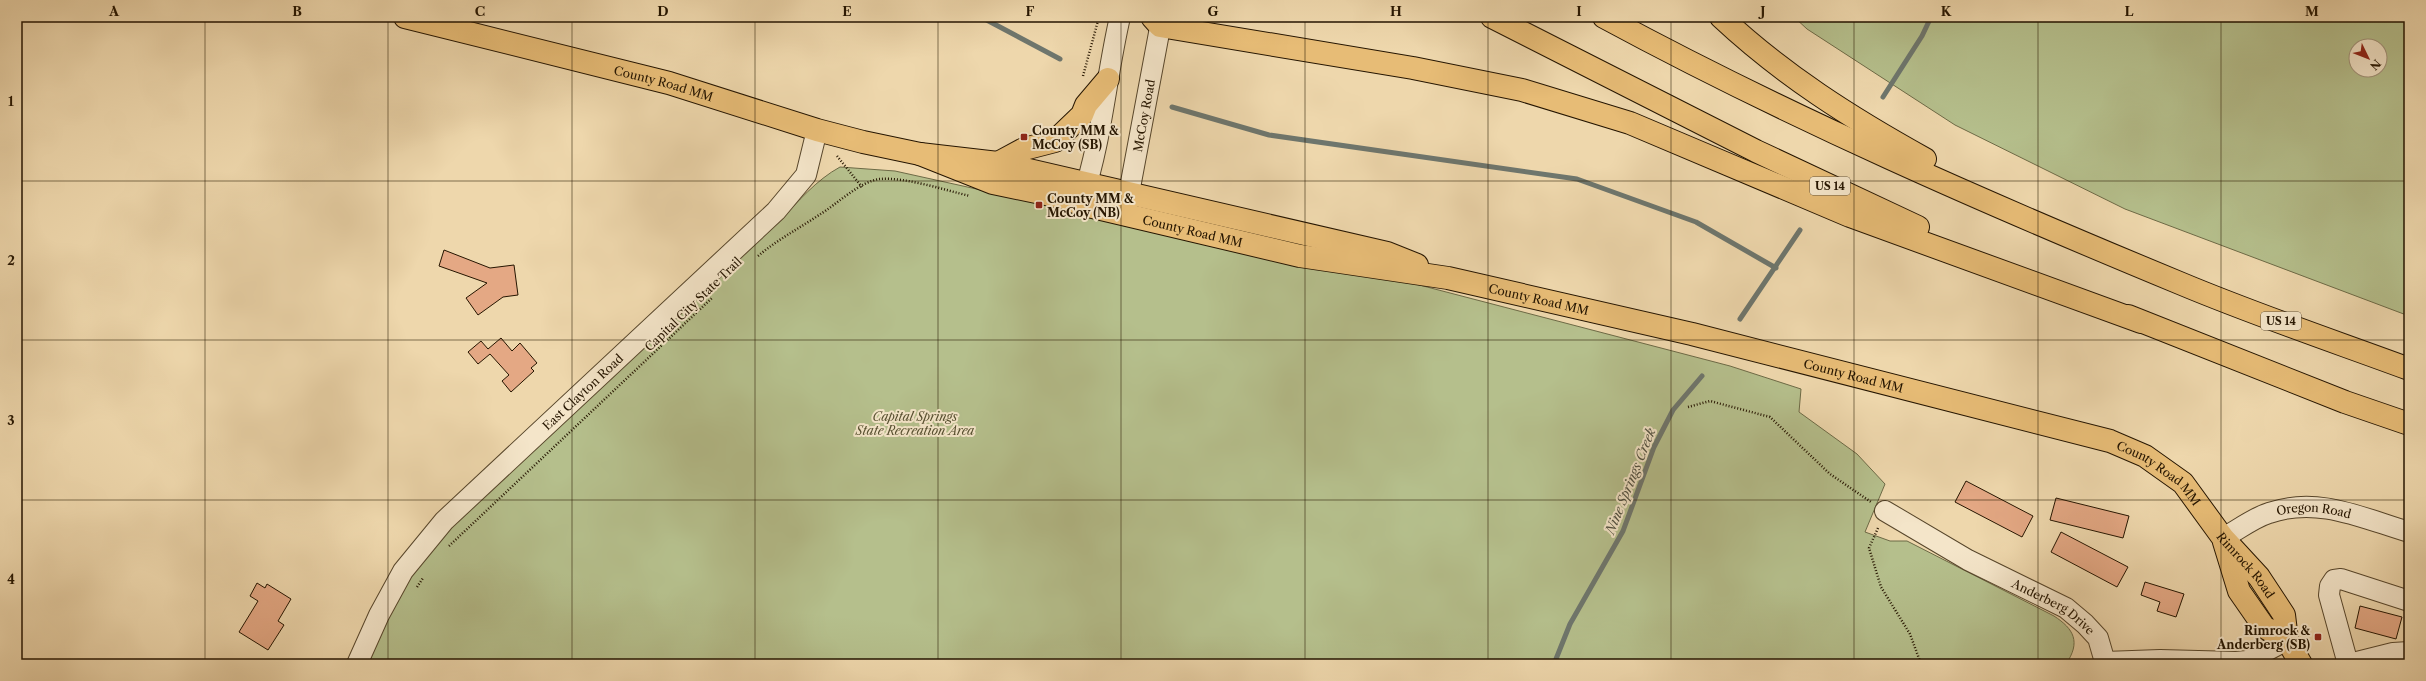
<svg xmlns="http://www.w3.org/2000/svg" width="2426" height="681" font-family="'Libre Caslon Text',serif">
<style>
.green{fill:#b5bf8c;stroke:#6d6a46;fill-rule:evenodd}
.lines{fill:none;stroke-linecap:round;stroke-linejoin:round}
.stream{stroke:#6e766d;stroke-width:5}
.building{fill:#e4a884;stroke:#251500}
.minor-casing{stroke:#57462b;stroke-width:22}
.major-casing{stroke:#251500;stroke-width:24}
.highway-casing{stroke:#251500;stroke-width:24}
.path{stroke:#251500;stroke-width:2.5;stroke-dasharray:1 2;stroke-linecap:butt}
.minor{stroke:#f4e5c9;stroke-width:20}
.major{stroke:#e7bc76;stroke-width:22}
.highway{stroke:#e7bc76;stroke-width:22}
.grid{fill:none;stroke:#251500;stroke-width:1;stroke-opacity:0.55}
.poi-dot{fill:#8f2418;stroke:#f4e5c9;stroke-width:1.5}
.labels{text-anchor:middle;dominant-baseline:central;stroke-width:4;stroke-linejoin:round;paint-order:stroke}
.shield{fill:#f4e5c9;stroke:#63533c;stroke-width:1}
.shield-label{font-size:11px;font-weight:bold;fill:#251500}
.street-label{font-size:12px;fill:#251500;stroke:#f4e5c9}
.poi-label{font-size:12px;font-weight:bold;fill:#251500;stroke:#f4e5c9;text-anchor:start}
.park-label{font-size:12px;font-style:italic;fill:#575031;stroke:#f4e5c9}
.water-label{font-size:13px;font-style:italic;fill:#4f4e3f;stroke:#f4e5c9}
.neatline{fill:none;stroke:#251500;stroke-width:1.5}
.grid-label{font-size:13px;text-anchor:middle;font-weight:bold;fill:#251500}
</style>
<rect width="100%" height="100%" fill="#eed7ac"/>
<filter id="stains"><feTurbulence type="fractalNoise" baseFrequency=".005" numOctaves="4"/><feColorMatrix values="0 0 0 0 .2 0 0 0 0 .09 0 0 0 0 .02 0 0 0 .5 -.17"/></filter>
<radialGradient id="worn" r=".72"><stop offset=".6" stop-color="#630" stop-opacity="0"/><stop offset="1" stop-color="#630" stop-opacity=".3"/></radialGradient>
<g class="green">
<path d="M1794 17H2409V316L2125 209 1955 125 1807 29ZM2356 46H2380V70H2356Z"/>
<path d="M840 167 895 171 1207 240 1381 275 1730 366 1801 389 1799 412 1857 454 1885 484 1865 532 1890 541H1907L2054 616C2074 629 2081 642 2066 664H361L384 613 440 531 779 221C798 202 816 180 840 167Z"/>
</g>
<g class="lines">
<g class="stream">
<polyline points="981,17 1060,59"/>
<polyline points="1883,97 1922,36 1931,17"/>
<polyline points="1172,107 1269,135 1577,179 1696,222 1776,268"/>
<polyline points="1740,319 1800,230"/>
<polyline points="1554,664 1570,624 1623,531 1654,447 1673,410 1702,376"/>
</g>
</g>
<g class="building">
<polygon points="444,250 490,268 514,265 518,295 503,297 478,315 466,298 487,283 439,266"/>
<polygon points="501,338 512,351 520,343 537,363 531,368 534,371 511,392 502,381 509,375 490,354 478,364 468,352 481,341 488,349"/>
<polygon points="1966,481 2033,516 2022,537 1955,502"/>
<polygon points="2056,498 2129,516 2123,538 2050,520"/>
<polygon points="2061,532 2128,567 2117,587 2051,552"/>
<polygon points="2145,582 2184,594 2176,617 2157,611 2160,602 2141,595"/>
<polygon points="257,583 265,588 267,584 291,599 278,621 284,625 268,650 239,632 258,601 250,596"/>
<polygon points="2360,606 2402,617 2396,639 2355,628"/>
</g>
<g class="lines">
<defs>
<g id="minor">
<path d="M1082 199C1102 140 1106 77 1120 17"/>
<path id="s1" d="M1126 209 1162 17"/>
<path id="s2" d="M1885 511 1968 560 2066 608 2085 624 2098 638 2105 662 2160 660 2236 662 2247 661 2287 640"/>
<path id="s3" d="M2223 538C2238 530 2253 518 2269 513 2318 496 2362 518 2409 532"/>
<path id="s4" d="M357 664 379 615 403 571 444 521 776 211 806 175 817 130"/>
<polyline points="2348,664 2329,595 2330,586 2334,580 2341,579 2409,601"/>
<polyline points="2349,664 2393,653 2409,652"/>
</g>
<g id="major">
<path id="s5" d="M405 17 669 83 817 130 863 142 920 154 998 163 1387 253 1417 265"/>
<path id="s6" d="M920 154 993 183 1065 198 1080 204 1300 256 1448 278 1692 334 2110 441 2145 456 2183 483 2223 538 2259 577 2284 615 2287 640 2301 664"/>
<polyline points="998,163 1024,149 1055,141 1082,115 1086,105 1108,79"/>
<polyline points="2224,542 2239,591 2264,627 2287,640"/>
</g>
<g id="highway">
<polyline points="1152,17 1160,26 1413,68 1522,90 1630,123 1850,216 2141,322"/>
<polyline points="1492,17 1756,151 1918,227"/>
<path d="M1604 17C1791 118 1986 203 2182 284 2256 315 2333 341 2409 369"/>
<path d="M1721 17C1783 75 1851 118 1925 159"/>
<polyline points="2128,316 2345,402 2409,424"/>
</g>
</defs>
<use href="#minor" class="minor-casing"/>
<use href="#major" class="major-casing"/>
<use href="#highway" class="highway-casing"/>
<g class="path">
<polyline points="1083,76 1099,17"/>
<polyline points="837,156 862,187"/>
<path d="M758 256C777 240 798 229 819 215 836 205 860 181 880 179 906 177 944 190 970 196"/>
<polyline points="1688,407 1710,401 1770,417 1830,474 1871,502"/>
<polyline points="1878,528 1869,548 1881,587 1910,634 1921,664"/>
<polyline points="449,546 713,297"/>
<polyline points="417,587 423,578"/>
</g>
<use href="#minor" class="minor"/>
<use href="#major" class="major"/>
<use href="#highway" class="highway"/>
</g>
<path class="grid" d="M205 17V664M388 17V664M572 17V664M755 17V664M938 17V664M1121 17V664M1305 17V664M1488 17V664M1671 17V664M1854 17V664M2038 17V664M2221 17V664M17 181H2409M17 340H2409M17 500H2409"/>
<g class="poi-dot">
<rect x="1020" y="133" width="8" height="8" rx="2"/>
<rect x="1035" y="201" width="8" height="8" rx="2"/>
<rect x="2314" y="633" width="8" height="8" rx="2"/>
</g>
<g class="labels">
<g class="shield">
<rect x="1810" y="177" width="40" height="18" rx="3"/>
<rect x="2261" y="312" width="40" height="18" rx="3"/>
</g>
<g class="shield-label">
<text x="1830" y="186">US 14</text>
<text x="2281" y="321">US 14</text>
</g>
<g class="street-label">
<text stroke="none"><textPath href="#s5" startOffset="267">County Road MM</textPath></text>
<text stroke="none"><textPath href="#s1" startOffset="95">McCoy Road</textPath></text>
<text stroke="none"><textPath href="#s6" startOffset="284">County Road MM</textPath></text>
<text stroke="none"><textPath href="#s6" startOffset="637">County Road MM</textPath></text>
<text transform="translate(693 304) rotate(-44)">Capital City State Trail</text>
<text stroke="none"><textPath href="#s6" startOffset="961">County Road MM</textPath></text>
<text stroke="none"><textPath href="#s4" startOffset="358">East Clayton Road</textPath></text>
<text stroke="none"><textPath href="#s6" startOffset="1285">County Road MM</textPath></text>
<text stroke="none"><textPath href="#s3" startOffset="98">Oregon Road</textPath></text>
<text stroke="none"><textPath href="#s6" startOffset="1414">Rimrock Road</textPath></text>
<text stroke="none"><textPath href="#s2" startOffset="194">Anderberg Drive</textPath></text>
</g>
<g class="poi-label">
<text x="1032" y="130">County MM &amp;<tspan x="1032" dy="14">McCoy (SB)</tspan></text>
<text x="1047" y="198">County MM &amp;<tspan x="1047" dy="14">McCoy (NB)</tspan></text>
<text x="2310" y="630" text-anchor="end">Rimrock &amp;<tspan x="2310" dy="14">Anderberg (SB)</tspan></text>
</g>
<g class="park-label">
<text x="915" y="416">Capital Springs<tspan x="915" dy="14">State Recreation Area</tspan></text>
</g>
<g class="water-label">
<text transform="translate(1630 481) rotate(-68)">Nine Springs Creek</text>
</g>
</g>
<rect width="2426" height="681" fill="none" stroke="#eed7ac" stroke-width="44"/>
<g transform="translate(2368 58) rotate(133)"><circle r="19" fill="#f4e5c9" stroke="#a19279"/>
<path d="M0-3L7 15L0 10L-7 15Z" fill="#8f2418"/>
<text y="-6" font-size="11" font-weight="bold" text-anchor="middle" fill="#251500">N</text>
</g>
<rect x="22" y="22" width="2382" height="637" class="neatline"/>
<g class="grid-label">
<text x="114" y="16">A</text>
<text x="297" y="16">B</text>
<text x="480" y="16">C</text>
<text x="663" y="16">D</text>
<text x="847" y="16">E</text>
<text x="1030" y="16">F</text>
<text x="1213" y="16">G</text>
<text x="1396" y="16">H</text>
<text x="1579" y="16">I</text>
<text x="1763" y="16">J</text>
<text x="1946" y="16">K</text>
<text x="2129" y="16">L</text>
<text x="2312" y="16">M</text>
<text x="11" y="106">1</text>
<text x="11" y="265">2</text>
<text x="11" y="425">3</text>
<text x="11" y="584">4</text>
</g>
<rect width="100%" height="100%" filter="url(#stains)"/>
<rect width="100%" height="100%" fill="url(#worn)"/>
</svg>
